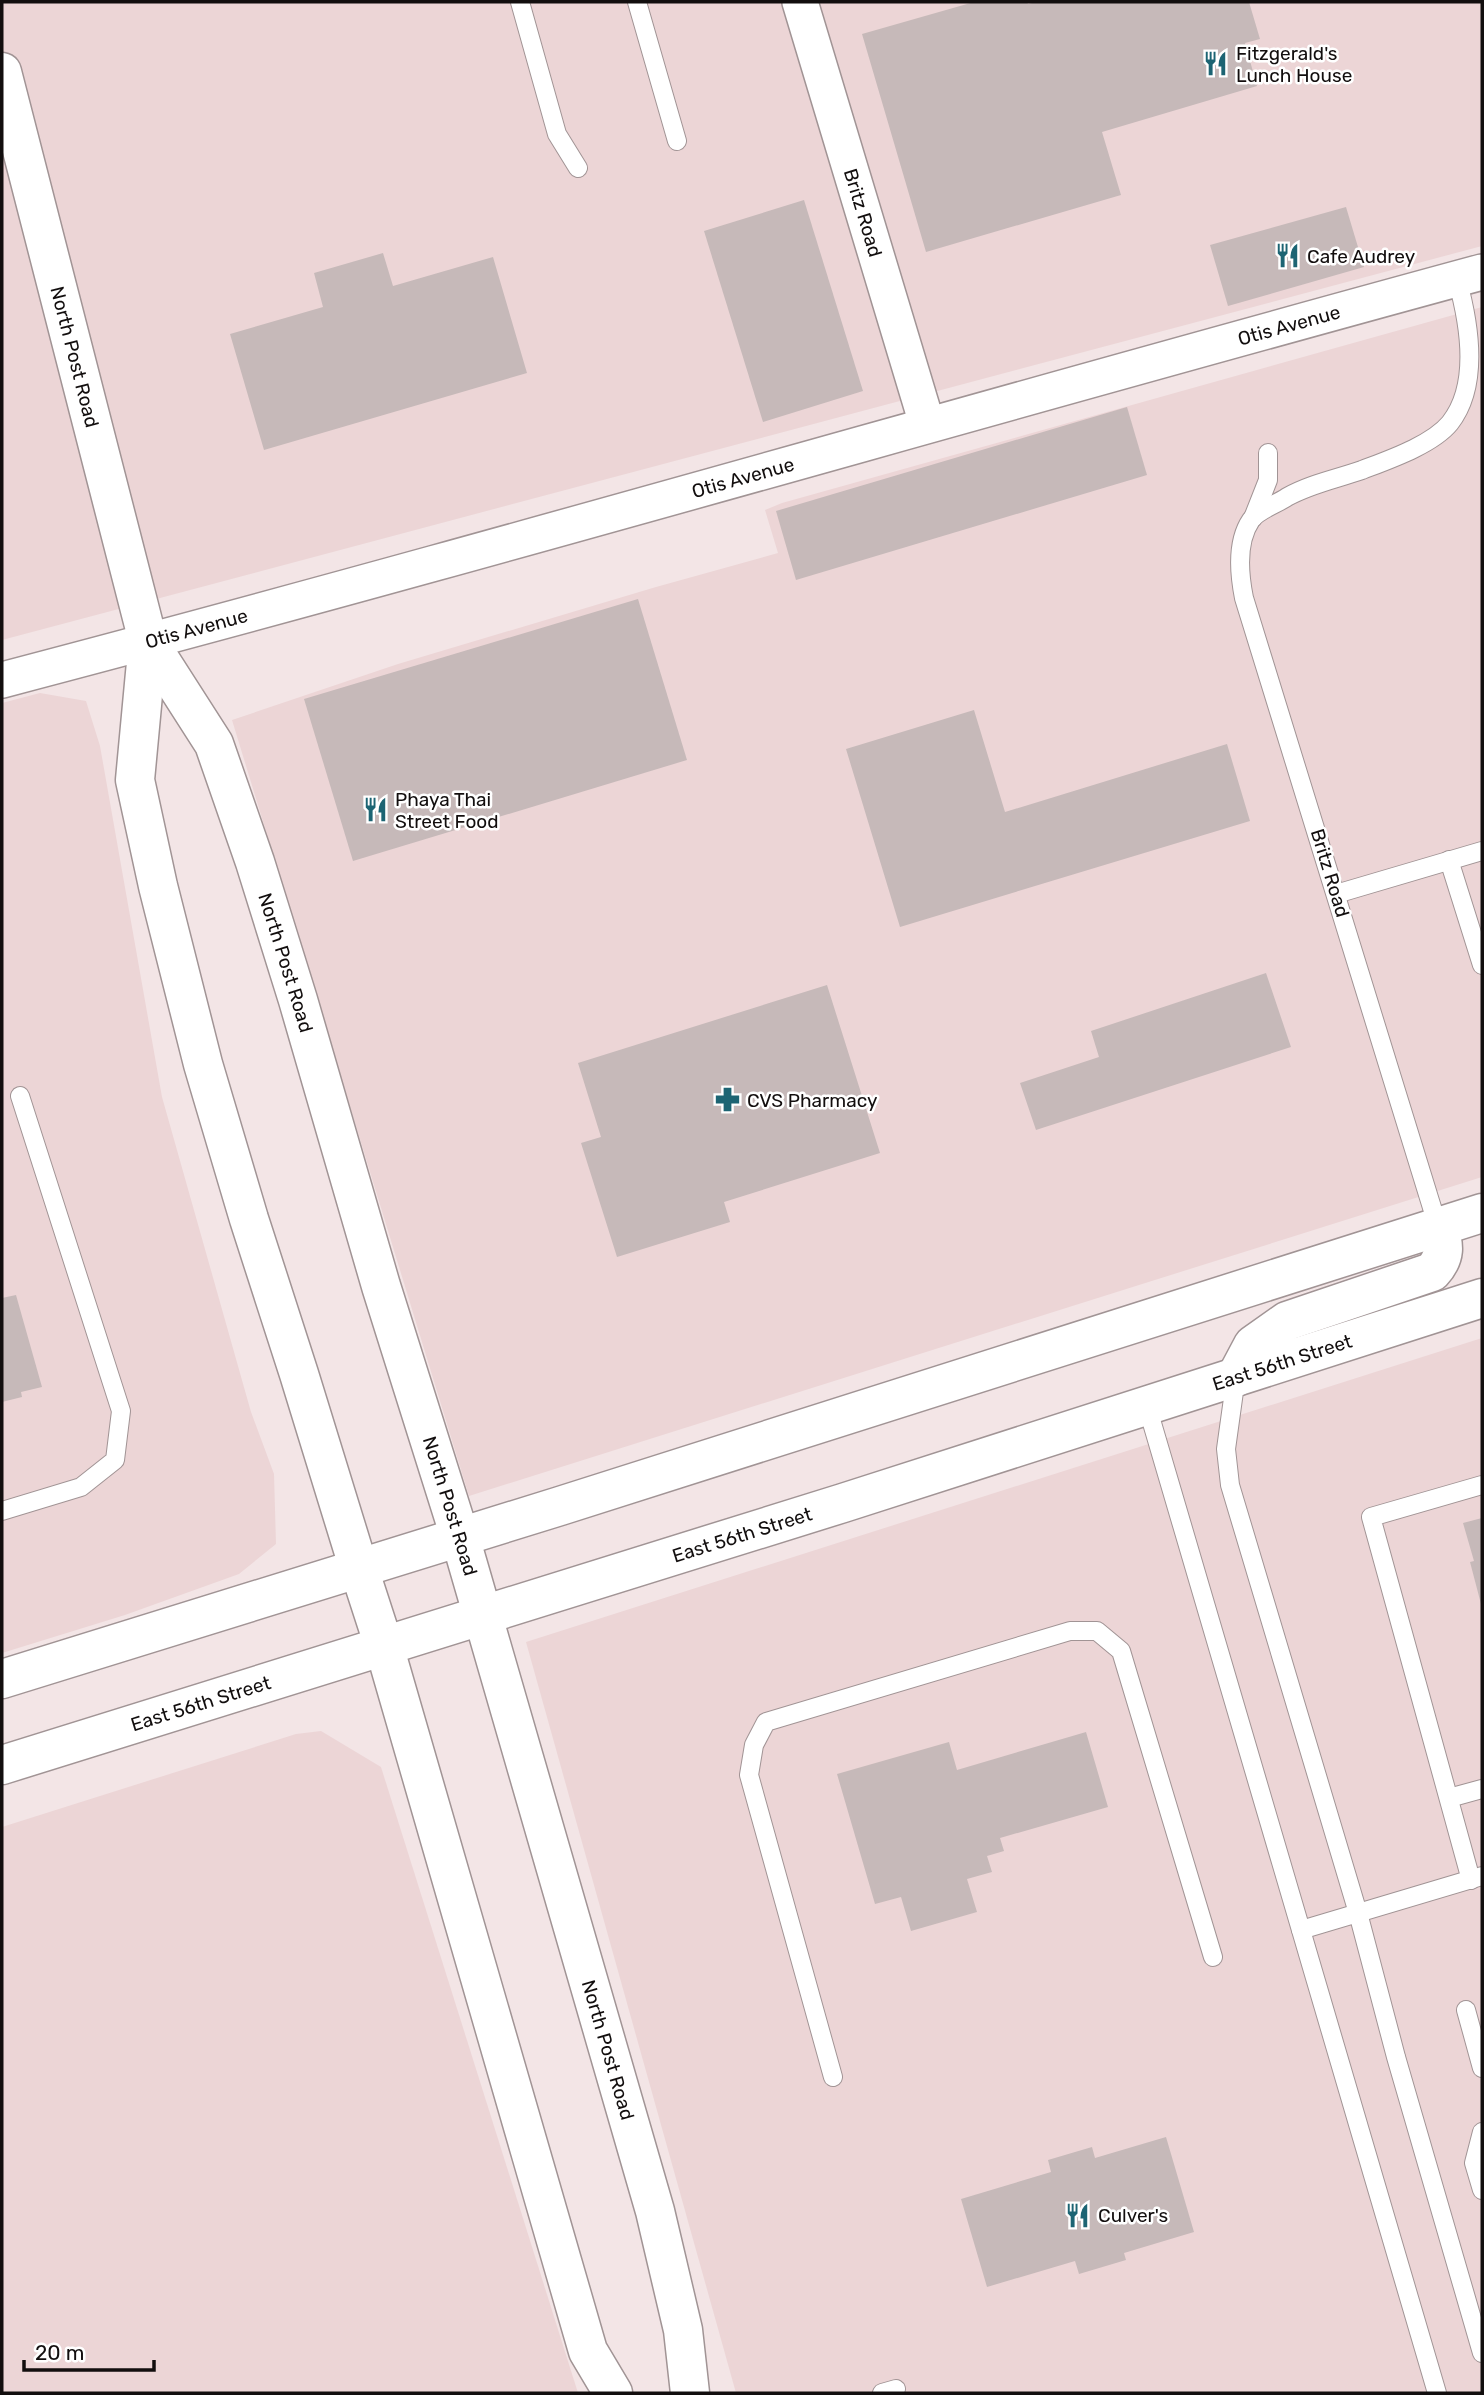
<svg xmlns="http://www.w3.org/2000/svg" width="1484" height="2395" font-family="Rubik,sans-serif">
<style>
.built{fill:#ecd5d6}
.building{fill:#c6b9b9}
.lines{fill:none;stroke-linecap:round;stroke-linejoin:round}
.service-casing{stroke:#a19495;stroke-width:20}
.minor-casing{stroke:#a19495;stroke-width:38}
.tertiary-casing{stroke:#a19495;stroke-width:41}
.primary-casing{stroke:#a19495;stroke-width:41}
.service{stroke:#fff;stroke-width:18}
.minor{stroke:#fff;stroke-width:35}
.tertiary{stroke:#fff;stroke-width:38}
.primary{stroke:#fff;stroke-width:38}
.labels{text-anchor:middle;dominant-baseline:central;stroke-width:5;stroke-linejoin:round;paint-order:stroke}
.poi-label{font-size:19px;fill:#120e0e;stroke:#fff;text-anchor:start}
.street-label{font-size:19px;fill:#120e0e;stroke:#fff}
</style>
<rect width="100%" height="100%" fill="#f3e5e6"/>
<g class="built">
<polygon points="2,2 1482,2 1482,246 2,640"/>
<polygon points="1482,307 1482,1177 469,1496 232,720 398,664 656,587 778,553 765,510 782,503"/>
<polygon points="40,693 86,701 100,746 162,1097 251,1412 274,1474 276,1544 239,1574 125,1615 2,1653 2,703"/>
<polygon points="1482,1338 1482,2393 736,2393 526,1642"/>
<polygon points="321,1731 381,1767 578,2393 2,2393 2,1827 296,1734"/>
</g>
<g class="building">
<polygon points="974,2 1027,2 1028,4 1036,2 1249,2 1260,39 1245,43 1257,86 1102,132 1121,195 926,252 862,34"/>
<polygon points="804,200 863,391 763,422 704,231"/>
<polygon points="1346,207 1364,267 1228,306 1210,245"/>
<polygon points="383,253 393,286 493,257 527,373 264,450 230,334 323,307 314,273"/>
<polygon points="1127,407 1147,475 796,580 776,511"/>
<polygon points="638,599 687,760 353,861 304,699"/>
<polygon points="974,710 1005,812 1227,744 1250,821 900,927 846,749"/>
<polygon points="1266,973 1291,1047 1036,1130 1020,1083 1099,1057 1091,1031"/>
<polygon points="827,985 880,1153 724,1202 730,1222 617,1257 581,1143 601,1137 578,1063"/>
<polygon points="16,1295 42,1387 21,1392 22,1397 2,1402 2,1298"/>
<polygon points="1482,1518 1482,1604 1481,1604 1470,1562 1474,1561 1463,1523"/>
<polygon points="1086,1732 1108,1807 1000,1838 1004,1851 987,1856 992,1872 967,1879 977,1912 911,1931 901,1897 875,1904 837,1774 949,1742 957,1770"/>
<polygon points="1166,2137 1194,2232 1124,2253 1126,2260 1079,2274 1075,2261 987,2287 961,2199 1051,2172 1048,2160 1092,2147 1095,2158"/>
</g>
<g class="lines">
<defs>
<g id="service">
<polyline points="520,2 557,134 578,168"/>
<polyline points="637,2 677,141"/>
<polyline points="1253,518 1268,480 1268,453"/>
<polyline points="1449,860 1482,965"/>
<polyline points="1336,894 1482,851"/>
<path d="M1438 1227 1244 598C1239 573 1236 542 1251 520 1258 510 1277 504 1287 497 1310 484 1336 479 1362 470 1388 460 1432 445 1450 423 1480 385 1469 322 1457 279"/>
<polyline points="1236,1377 1226,1449 1230,1485 1358,1913 1396,2057 1482,2353"/>
<polyline points="1147,1406 1437,2393"/>
<polyline points="2,1511 81,1487 115,1460 121,1411 20,1096"/>
<polyline points="1449,1798 1482,1789"/>
<polyline points="1471,1880 1371,1517 1482,1485"/>
<polyline points="1301,1930 1482,1876"/>
<polyline points="1466,2010 1482,2068"/>
<polyline points="833,2077 749,1775 754,1745 766,1722 1070,1631 1097,1631 1121,1651 1213,1957"/>
<polyline points="1482,2132 1474,2163 1482,2190"/>
<polyline points="882,2393 896,2389"/>
</g>
<g id="minor">
<path id="s1" d="M800 2 927 424"/>
<path id="s2" d="M2 680C497 550 988 406 1482 272"/>
</g>
<g id="tertiary">
<path id="s3" d="M2 72 148 641 214 744 255 862 298 1000 381 1286 460 1537"/>
<polyline points="148,641 135,780 158,886 203,1064 249,1219 299,1374 359,1569"/>
</g>
<g id="primary">
<path d="M1236 1377 1253 1345 1287 1321 1432 1272C1446 1257 1445 1245 1438 1227"/>
<path id="s4" d="M460 1537 655 2211 683 2330 690 2393"/>
<polyline points="359,1569 384,1646 588,2351 613,2393"/>
<polyline points="2,1679 560,1506 1482,1213"/>
<path id="s5" d="M2 1765 843 1503 1482 1298"/>
</g>
</defs>
<use href="#service" class="service-casing"/>
<use href="#minor" class="minor-casing"/>
<use href="#tertiary" class="tertiary-casing"/>
<use href="#primary" class="primary-casing"/>
<use href="#service" class="service"/>
<use href="#minor" class="minor"/>
<use href="#tertiary" class="tertiary"/>
<use href="#primary" class="primary"/>
</g>
<defs>
<symbol id="restaurant-bare" viewBox="-9 -9 18 18"><path d="M-5-6h1v4h1v-4h1v4h1v-4h1v5L-1.5 .5V6h-2V.5L-5-1ZM5-6V6H3V1.5H1.5Q1.5-4 5-6Z" fill="#1c6473" stroke="#fff" stroke-width="2.5" paint-order="stroke"/></symbol>
<symbol id="pharmacy-bare" viewBox="-9 -9 18 18"><path d="M-2-6h4v4h4v4h-4v4h-4v-4h-4v-4h4Z" fill="#1c6473" stroke="#fff" stroke-width="2.5" paint-order="stroke"/></symbol>
</defs>
<g fill-rule="evenodd">
<use href="#restaurant-bare" x="1198" y="46" width="35" height="35"/>
<use href="#restaurant-bare" x="1270" y="238" width="35" height="35"/>
<use href="#restaurant-bare" x="358" y="792" width="35" height="35"/>
<use href="#pharmacy-bare" x="710" y="1082" width="35" height="35"/>
<use href="#restaurant-bare" x="1060" y="2198" width="35" height="35"/>
</g>
<g class="labels">
<g class="poi-label">
<text x="1236" y="53">Fitzgerald's<tspan x="1236" dy="22">Lunch House</tspan></text>
<text x="1307" y="256">Cafe Audrey</text>
<text x="395" y="799">Phaya Thai<tspan x="395" dy="22">Street Food</tspan></text>
<text x="747" y="1100">CVS Pharmacy</text>
<text x="1098" y="2215">Culver's</text>
</g>
<g class="street-label">
<text stroke="none"><textPath href="#s1" startOffset="220">Britz Road</textPath></text>
<text stroke="none"><textPath href="#s2" startOffset="1335">Otis Avenue</textPath></text>
<text stroke="none"><textPath href="#s3" startOffset="294">North Post Road</textPath></text>
<text stroke="none"><textPath href="#s2" startOffset="768">Otis Avenue</textPath></text>
<text stroke="none"><textPath href="#s2" startOffset="201">Otis Avenue</textPath></text>
<text transform="translate(1330 873) rotate(73)">Britz Road</text>
<text stroke="none"><textPath href="#s3" startOffset="940">North Post Road</textPath></text>
<text stroke="none"><textPath href="#s5" startOffset="1342">East 56th Street</textPath></text>
<text transform="translate(450 1506) rotate(73)">North Post Road</text>
<text stroke="none"><textPath href="#s5" startOffset="775">East 56th Street</textPath></text>
<text stroke="none"><textPath href="#s5" startOffset="208">East 56th Street</textPath></text>
<text stroke="none"><textPath href="#s4" startOffset="534">North Post Road</textPath></text>
</g>
</g>
<rect width="1484" height="2395" fill="none" stroke="#120e0e" stroke-width="7"/>
<path d="M24 2360v10h130v-10" fill="none" stroke="#120e0e" stroke-width="3.5"/>
<text x="35" y="2360" font-size="21" fill="#120e0e" stroke="#ffffff" stroke-width="5" paint-order="stroke">20 m</text>
</svg>
